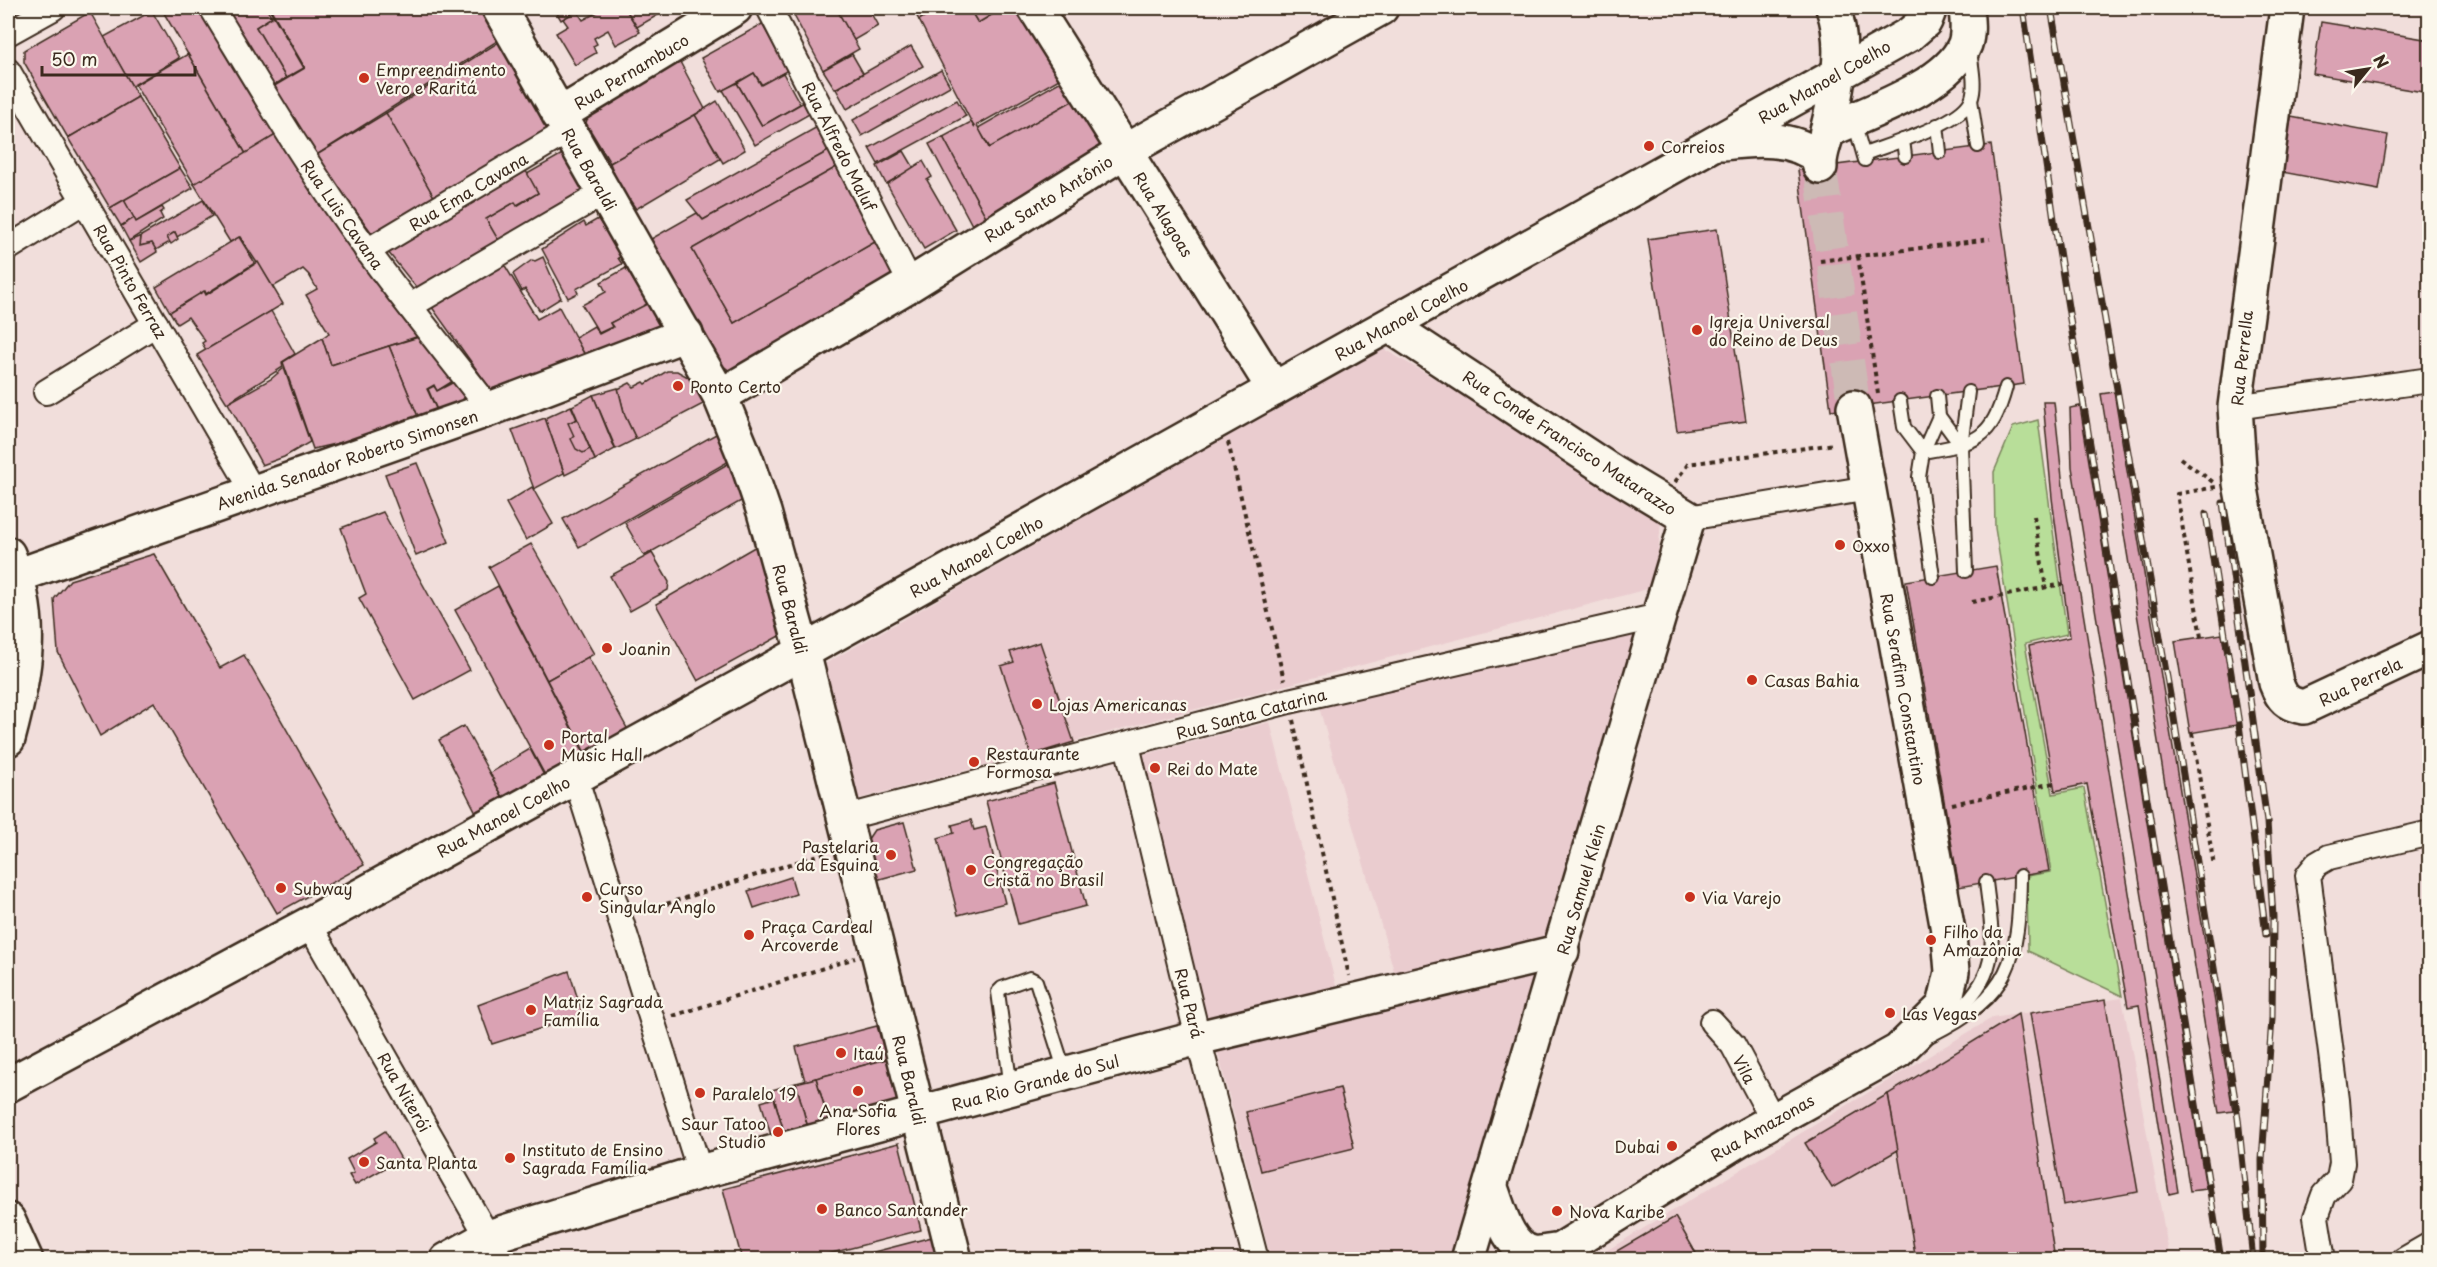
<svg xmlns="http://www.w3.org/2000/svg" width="2437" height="1267" font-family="'Playpen Sans',sans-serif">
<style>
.built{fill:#eacccf}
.green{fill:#b8de99;stroke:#7a845c;stroke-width:1.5}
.building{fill:#daa2b3;stroke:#3b2a1e;stroke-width:1.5}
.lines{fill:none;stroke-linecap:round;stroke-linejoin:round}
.secondary-tunnel{stroke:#cdbab5;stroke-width:33;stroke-dasharray:33 16;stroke-linecap:butt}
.lane-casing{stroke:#3b2a1e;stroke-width:16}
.street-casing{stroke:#3b2a1e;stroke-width:28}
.secondary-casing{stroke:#3b2a1e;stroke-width:38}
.primary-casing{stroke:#3b2a1e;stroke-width:38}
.path{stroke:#3b2a1e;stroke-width:4;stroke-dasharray:4.5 4.5;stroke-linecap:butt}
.lane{stroke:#fbf7ec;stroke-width:12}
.street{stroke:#fbf7ec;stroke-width:24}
.secondary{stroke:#fbf7ec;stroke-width:33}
.primary{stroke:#fbf7ec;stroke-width:33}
.rail-casing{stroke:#3b2a1e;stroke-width:7}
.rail{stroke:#fbf7ec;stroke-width:4.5;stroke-dasharray:14;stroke-linecap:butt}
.poi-dot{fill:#c8321e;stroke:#fbf7ec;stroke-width:2}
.labels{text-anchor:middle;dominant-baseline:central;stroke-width:4.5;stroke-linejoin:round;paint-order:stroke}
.poi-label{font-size:16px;fill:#3b2a1e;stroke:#fbf7ec;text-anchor:start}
.street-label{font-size:16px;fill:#3b2a1e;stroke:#fbf7ec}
</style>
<rect width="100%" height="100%" fill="#f1dedb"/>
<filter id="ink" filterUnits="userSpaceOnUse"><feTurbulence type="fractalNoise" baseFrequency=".0167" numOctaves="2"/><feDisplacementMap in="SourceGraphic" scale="12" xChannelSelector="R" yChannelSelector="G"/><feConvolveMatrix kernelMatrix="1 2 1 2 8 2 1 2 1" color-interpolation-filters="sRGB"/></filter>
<g filter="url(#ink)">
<g class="built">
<polygon points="1382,348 1662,510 1655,587 858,799 823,665"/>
<polygon points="1646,622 1552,936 1396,978 1319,707"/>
<polygon points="1270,722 1337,990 1206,1023 1142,755"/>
<polygon points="1537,974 1460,1259 1271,1259 1217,1049"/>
<polygon points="2122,998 2170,1259 1591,1260 1992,1018"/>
</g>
<polygon class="green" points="2038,420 2067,634 2025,644 2053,794 2084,788 2122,996 2028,951 2027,876 2051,872 1995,528 1994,472 2013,427"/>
<g class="building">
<polygon points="161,8 205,8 279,133 246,154"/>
<polygon points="225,8 266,8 272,17 256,27 286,78 271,87"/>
<polygon points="266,8 269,8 304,68 286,78 256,27 272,17"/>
<polygon points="270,8 484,8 502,38 315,156 271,88 305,68"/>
<polygon points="554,8 575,8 577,11 561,20"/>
<polygon points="605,8 625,8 640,32 616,45 608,30 594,38 597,44 593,46 596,53 575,65 556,33 568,26 563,19 577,11 583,20"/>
<polygon points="625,8 666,8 665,11 637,27"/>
<polygon points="796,8 836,8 859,49 823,70 791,10"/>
<polygon points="836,8 868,8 878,26 854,40"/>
<polygon points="912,8 934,8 935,10 919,20"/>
<polygon points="939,8 969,8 978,23 1003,8 1019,8 1061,78 974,127 919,20"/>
<polygon points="969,8 1003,8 978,23"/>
<polygon points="152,11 179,58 132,86 104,37"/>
<polygon points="90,12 138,97 68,138 24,62 24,50"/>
<polygon points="2321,22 2430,40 2430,93 2313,74"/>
<polygon points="762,24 788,70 762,85 754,73 720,92 701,58"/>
<polygon points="502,40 556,134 438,204 386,113"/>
<polygon points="911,46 923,66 847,109 836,89"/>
<polygon points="188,54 246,154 194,184 135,85"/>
<polygon points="852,54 863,73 835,89 823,70"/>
<polygon points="679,60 705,109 610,163 586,123 589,112"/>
<polygon points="941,70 950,86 862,136 853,120"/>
<polygon points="754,73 761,85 783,73 800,104 762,126 737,83"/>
<polygon points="1063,80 1074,100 990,148 978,128"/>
<polygon points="737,83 762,126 804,102 811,113 755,145 723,90"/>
<polygon points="138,97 180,168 110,208 68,138"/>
<polygon points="957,100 966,116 878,164 869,148"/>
<polygon points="1074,100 1105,149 986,217 943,137 971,122 974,127 977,125 989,148"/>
<polygon points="717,101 745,150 723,163 695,115"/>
<polygon points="386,113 438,204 377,240 315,156"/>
<polygon points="695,115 720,159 636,209 630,200 626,202 614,181 616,179 610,163"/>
<polygon points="2291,117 2388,135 2379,190 2282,172"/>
<polygon points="819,126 834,148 703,220 687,200"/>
<polygon points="279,133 419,336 331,365 322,338 329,333 306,295 317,289 309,275 303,269 273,287 240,237 230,242 194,184"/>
<polygon points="943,137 986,217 972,225 929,144"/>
<polygon points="1991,145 2024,384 1831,410 1798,170"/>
<polygon points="834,148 842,164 692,249 734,323 880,239 895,280 730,371 722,365 651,239 697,213 703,220"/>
<polygon points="904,151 914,168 886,184 877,166"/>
<polygon points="564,153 590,199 501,246 486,219 515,202 517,206 538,193 527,174"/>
<polygon points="923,161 932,177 927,180 956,230 924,249 887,184"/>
<polygon points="842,164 880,239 734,323 692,249"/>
<polygon points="180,168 193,188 136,222 124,200"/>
<polygon points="526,171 538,193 517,205 515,202 486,219 503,248 423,296 388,252"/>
<polygon points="124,200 134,218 121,226 110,208"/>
<polygon points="203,200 212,216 177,237 175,232 167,237 170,242 156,250 152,243 140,246 141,236"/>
<polygon points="162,207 164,210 160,213 163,219 129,241 121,226 134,218 136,222"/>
<polygon points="598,219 622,256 618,258 622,264 576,289 578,293 568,298 542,249 584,222 586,226"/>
<polygon points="1717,229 1746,421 1677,431 1648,239"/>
<polygon points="175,232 178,239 171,244 167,237"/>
<polygon points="141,236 140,246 152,243 157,252 141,262 129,241"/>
<polygon points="239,237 255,263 206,294 205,291 170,312 156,287"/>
<polygon points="543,257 561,298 540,311 525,289 522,291 513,274 532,260 535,261"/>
<polygon points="258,262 283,304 206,350 202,343 205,341 188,317 177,324 170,312 204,291 206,295"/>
<polygon points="504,264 537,319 559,307 588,361 494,394 431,306"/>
<polygon points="626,268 648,304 610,323 612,327 599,333 582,305 606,292 601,282"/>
<polygon points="649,303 662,325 657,336 589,362 575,337 594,326 599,334 613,327 610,323"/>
<polygon points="271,311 295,354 282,362 283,367 227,403 197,355"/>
<polygon points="419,337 453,381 437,391 434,385 427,389 440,417 421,424 389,346"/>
<polygon points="322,338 331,365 389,346 421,424 313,449 283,362"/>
<polygon points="284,368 310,442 284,457 262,465 228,403 271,379"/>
<polygon points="667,371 677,371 688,377 705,403 636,439 625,416 618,389 630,383 634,387 644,382 646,384"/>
<polygon points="454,382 472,409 440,417 428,389 434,386 437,391"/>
<polygon points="618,388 625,416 636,439 616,449 593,395"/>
<polygon points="2114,392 2233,1111 2219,1113 2101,394"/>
<polygon points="593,395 615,449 595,460 572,406"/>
<polygon points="2043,402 2054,402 2064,496 2178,1192 2169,1194 2139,1005 2128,1007 2087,784 2055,791 2029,646 2070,637 2052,498"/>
<polygon points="571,406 595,460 565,475 545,418"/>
<polygon points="2080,406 2206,1189 2190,1191 2072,467 2070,408"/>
<polygon points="545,418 564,473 534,489 512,430"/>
<polygon points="577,419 590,449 583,453 576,449 571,439 574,436 568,423"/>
<polygon points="716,434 731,460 579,547 563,519"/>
<polygon points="731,462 750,496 644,556 625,523"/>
<polygon points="417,463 449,542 416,556 385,474"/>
<polygon points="532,487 553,524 526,540 506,503"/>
<polygon points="383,512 470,670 415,700 359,598 366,594 341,528"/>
<polygon points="531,544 594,654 547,680 489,567"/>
<polygon points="758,545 781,635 698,681 656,604"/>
<polygon points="652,553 669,582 668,590 630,611 610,576"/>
<polygon points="154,554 220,668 244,655 364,865 277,913 154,702 100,736 58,652 54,599 70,580"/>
<polygon points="1996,566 2049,871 1959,887 1906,581"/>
<polygon points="498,586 584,753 545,775 455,610"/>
<polygon points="2222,634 2237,725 2190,733 2175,641"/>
<polygon points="1040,642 1074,742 1031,755 1001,666 1014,662 1010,652"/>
<polygon points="588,657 634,741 591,764 547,680"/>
<polygon points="464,726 510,811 483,826 439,740"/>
<polygon points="530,749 548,783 508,806 490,773"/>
<polygon points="1054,783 1086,906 1018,924 986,801"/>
<polygon points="971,820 974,830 986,827 1005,903 958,915 938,838 954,833 952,825"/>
<polygon points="904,822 917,869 876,880 866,842 874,830"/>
<polygon points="791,877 796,894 754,908 748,891"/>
<polygon points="569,971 583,1015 492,1044 478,1005"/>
<polygon points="2105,1000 2138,1192 2063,1205 2030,1013"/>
<polygon points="2018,1014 2055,1260 1916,1260 1888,1094"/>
<polygon points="877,1026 887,1059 805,1081 796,1047"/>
<polygon points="887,1059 899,1105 830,1126 816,1078"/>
<polygon points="816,1078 830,1126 809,1132 796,1083"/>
<polygon points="796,1083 809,1132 786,1139 772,1090"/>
<polygon points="1340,1088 1354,1148 1261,1171 1246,1112"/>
<polygon points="1888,1094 1898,1150 1832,1188 1805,1143"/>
<polygon points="774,1098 786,1139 773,1142 761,1102"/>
<polygon points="385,1131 401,1159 355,1185 349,1175 354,1173 347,1159 376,1142 374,1138"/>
<polygon points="899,1143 921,1230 805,1260 742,1260 723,1189"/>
<polygon points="1675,1217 1700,1260 1620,1260 1615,1252"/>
<polygon points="932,1237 937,1260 843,1260"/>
<polygon points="1615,1252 1620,1260 1603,1260"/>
</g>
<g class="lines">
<polyline class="secondary-tunnel" points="1820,167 1854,407"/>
<defs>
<g id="lane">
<polyline points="1971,100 1978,146"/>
<polyline points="1854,122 1865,160"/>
<polyline points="1937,125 1940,152"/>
<polyline points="1903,140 1905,156"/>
<path d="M1864 154C1888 145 1960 124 1971 100 1977 86 1971 64 1970 49"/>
<polyline points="1900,401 1904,427 1923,452"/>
<polyline points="1939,416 1961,446"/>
<path d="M1923 452C1975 443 1991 442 2006 387"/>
<polyline points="1966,571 1961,446 1968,392"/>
<polyline points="1933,577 1919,477 1923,452 1939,416 1937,396"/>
<path d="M1951 1016C2003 974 1993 941 1986 882"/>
<path d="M1931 1035C2011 996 2019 960 2020 876"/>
<polyline points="1011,1088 998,992 1002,988 1030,978 1036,981 1065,1072"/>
</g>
<g id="street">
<path d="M212 8C262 90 310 172 367 250 406 304 449 356 490 409"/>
<polyline points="769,8 911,284"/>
<polyline points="8,33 53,8"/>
<polyline points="8,71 253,491"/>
<polyline points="8,248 84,201"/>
<polyline points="367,251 568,131"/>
<polyline points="410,306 603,193"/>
<polyline points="46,392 156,324"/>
<polyline points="2235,407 2430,380"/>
<polyline points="1688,518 1869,488"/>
<polyline points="1127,745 1198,1038 1256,1260"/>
<polyline points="575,776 700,1172"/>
<polyline points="844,818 1289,701 1659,616"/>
<polyline points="309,924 501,1260"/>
<polyline points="1712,1022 1733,1045 1773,1120"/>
<polyline points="2323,1260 2316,1217 2324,1195 2339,1179 2342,1163 2337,1100 2308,875 2317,864 2329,857 2430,833"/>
<polyline points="2404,1260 2430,1245"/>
</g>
<g id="secondary">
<polyline points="499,8 720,396 747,462 764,512 803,652 955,1260"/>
<polyline points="1035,8 1274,389"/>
<path d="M2287 8 2235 407 2240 483 2276 683C2282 699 2287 704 2304 707L2430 648"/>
<polyline points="559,115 735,8"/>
<path d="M1827 131C1866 113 1949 86 1965 44 1969 32 1967 20 1966 8"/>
<path d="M1723 143C1756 139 1792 136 1819 158"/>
<path d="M1820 167C1819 154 1825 144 1827 131 1837 92 1847 46 1833 8"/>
<polyline points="1390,326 1615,474 1688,518 1468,1260"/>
<polyline points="720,396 911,284 1125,151 1381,8"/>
<polyline points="8,579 490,409 686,334"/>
<polyline points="8,1085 309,924 803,652 1910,34 1925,21 1930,8"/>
<path d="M1491 1188C1499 1208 1507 1248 1533 1253 1540 1254 1550 1251 1557 1251"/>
<polyline points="447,1260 488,1237 700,1172 1198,1038 1562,951"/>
<polyline points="1544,1260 1740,1139 1898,1051 1944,1006 1952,972 1949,936 1854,407"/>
</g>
<g id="primary">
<path d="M8 554C36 619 26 672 8 739"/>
<polyline points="8,1220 26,1260"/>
</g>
</defs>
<use href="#lane" class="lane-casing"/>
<use href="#street" class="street-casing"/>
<use href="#secondary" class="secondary-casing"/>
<use href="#primary" class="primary-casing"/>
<g class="path">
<polyline points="1858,256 1878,394"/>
<polyline points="1820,261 1990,239"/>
<polyline points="1228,442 1284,680"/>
<polyline points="2180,458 2213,482"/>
<polyline points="1675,482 1688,464 1835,444"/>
<polyline points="2034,516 2046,588"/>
<polyline points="1972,602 2063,584"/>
<polyline points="2201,637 2177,494 2216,487"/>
<polyline points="1293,720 1349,976"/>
<polyline points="2192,733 2214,866"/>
<polyline points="1952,804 2054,783"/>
<polyline points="641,912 828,852"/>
<polyline points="673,1016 855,958"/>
</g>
<use href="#lane" class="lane"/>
<use href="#street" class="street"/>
<use href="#secondary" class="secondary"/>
<use href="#primary" class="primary"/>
<defs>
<g id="rail">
<polyline points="2023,8 2055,226 2221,1260"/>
<polyline points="2051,8 2173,712 2238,1118 2253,1260"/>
<polyline points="2223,503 2267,822 2273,917 2272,1018 2262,1160 2263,1260"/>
<polyline points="2206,514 2239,724 2266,935"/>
</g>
</defs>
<use href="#rail" class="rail-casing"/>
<use href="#rail" class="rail"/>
</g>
</g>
<g class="poi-dot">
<circle cx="364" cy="78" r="6"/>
<circle cx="1649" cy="146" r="6"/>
<circle cx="1697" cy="330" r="6"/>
<circle cx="678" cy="386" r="6"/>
<circle cx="1840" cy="545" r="6"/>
<circle cx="607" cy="648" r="6"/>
<circle cx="1752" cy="680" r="6"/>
<circle cx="1037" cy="704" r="6"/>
<circle cx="549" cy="745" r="6"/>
<circle cx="974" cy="762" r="6"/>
<circle cx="1155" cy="768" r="6"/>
<circle cx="891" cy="855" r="6"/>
<circle cx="971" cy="870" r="6"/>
<circle cx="281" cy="888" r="6"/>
<circle cx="587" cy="897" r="6"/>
<circle cx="1690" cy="897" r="6"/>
<circle cx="749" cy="935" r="6"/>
<circle cx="1931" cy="940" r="6"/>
<circle cx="531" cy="1010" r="6"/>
<circle cx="1890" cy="1013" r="6"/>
<circle cx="841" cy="1053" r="6"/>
<circle cx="858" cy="1091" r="6"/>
<circle cx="700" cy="1093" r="6"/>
<circle cx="778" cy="1132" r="6"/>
<circle cx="1672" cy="1146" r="6"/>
<circle cx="510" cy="1158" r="6"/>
<circle cx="364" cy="1162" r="6"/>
<circle cx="822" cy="1209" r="6"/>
<circle cx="1557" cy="1211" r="6"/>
</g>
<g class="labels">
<g class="poi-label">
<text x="376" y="69">Empreendimento<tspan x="376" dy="18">Vero e Raritá</tspan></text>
<text x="1661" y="146">Correios</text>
<text x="1709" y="321">Igreja Universal<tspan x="1709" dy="18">do Reino de Deus</tspan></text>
<text x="690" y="386">Ponto Certo</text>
<text x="1852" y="545">Oxxo</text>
<text x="619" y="648">Joanin</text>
<text x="1764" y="680">Casas Bahia</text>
<text x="1049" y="704">Lojas Americanas</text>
<text x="561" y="736">Portal<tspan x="561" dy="18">Music Hall</tspan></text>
<text x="986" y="753">Restaurante<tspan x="986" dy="18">Formosa</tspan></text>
<text x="1167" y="768">Rei do Mate</text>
<text x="879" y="846" text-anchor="end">Pastelaria<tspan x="879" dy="18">da Esquina</tspan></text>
<text x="983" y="861">Congregação<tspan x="983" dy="18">Cristã no Brasil</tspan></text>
<text x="293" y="888">Subway</text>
<text x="599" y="888">Curso<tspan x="599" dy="18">Singular Anglo</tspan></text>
<text x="1702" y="897">Via Varejo</text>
<text x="761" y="926">Praça Cardeal<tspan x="761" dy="18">Arcoverde</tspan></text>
<text x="1943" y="931">Filho da<tspan x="1943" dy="18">Amazônia</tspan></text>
<text x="543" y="1001">Matriz Sagrada<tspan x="543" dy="18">Família</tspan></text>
<text x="1902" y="1013">Las Vegas</text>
<text x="853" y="1053">Itaú</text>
<text x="712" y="1093">Paralelo 19</text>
<text x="858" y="1110" text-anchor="middle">Ana Sofia<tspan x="858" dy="18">Flores</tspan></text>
<text x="766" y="1123" text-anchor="end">Saur Tatoo<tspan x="766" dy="18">Studio</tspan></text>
<text x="1660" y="1146" text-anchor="end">Dubai</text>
<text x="522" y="1149">Instituto de Ensino<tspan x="522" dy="18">Sagrada Família</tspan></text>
<text x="376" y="1162">Santa Planta</text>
<text x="834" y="1209">Banco Santander</text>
<text x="1569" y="1211">Nova Karibe</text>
</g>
<g class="street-label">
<text transform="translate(631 71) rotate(-31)">Rua Pernambuco</text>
<text transform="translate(1824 81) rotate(-30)">Rua Manoel Coelho</text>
<text transform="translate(840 146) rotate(63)">Rua Alfredo Maluf</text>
<text transform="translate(590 169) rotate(60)">Rua Baraldi</text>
<text transform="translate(468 191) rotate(-31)">Rua Ema Cavana</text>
<text transform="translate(1048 198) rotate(-32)">Rua Santo Antônio</text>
<text transform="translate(343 214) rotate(55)">Rua Luis Cavana</text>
<text transform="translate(1164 214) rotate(58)">Rua Alagoas</text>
<text transform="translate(131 281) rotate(60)">Rua Pinto Ferraz</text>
<text transform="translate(1401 319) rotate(-29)">Rua Manoel Coelho</text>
<text transform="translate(2241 358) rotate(-84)">Rua Perrella</text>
<text transform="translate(1570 442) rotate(33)">Rua Conde Francisco Matarazzo</text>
<text transform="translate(347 459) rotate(-19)">Avenida Senador Roberto Simonsen</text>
<text transform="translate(976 556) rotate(-29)">Rua Manoel Coelho</text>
<text transform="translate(791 609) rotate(75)">Rua Baraldi</text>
<text transform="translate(2360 681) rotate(-26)">Rua Perrela</text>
<text transform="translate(1904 689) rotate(80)">Rua Serafim Constantino</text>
<text transform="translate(1251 713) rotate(-15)">Rua Santa Catarina</text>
<text transform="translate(503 816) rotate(-29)">Rua Manoel Coelho</text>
<text transform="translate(1580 889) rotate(-74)">Rua Samuel Klein</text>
<text transform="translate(1190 1003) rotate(76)">Rua Pará</text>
<text transform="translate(1745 1069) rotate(62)">Vila</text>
<text transform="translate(910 1080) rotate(76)">Rua Baraldi</text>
<text transform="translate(1035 1082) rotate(-15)">Rua Rio Grande do Sul</text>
<text transform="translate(405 1092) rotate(60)">Rua Niterói</text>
<text transform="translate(1762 1127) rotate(-30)">Rua Amazonas</text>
</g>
</g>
<rect width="2437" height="1267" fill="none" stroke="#fbf7ec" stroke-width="30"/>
<rect x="15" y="15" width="2407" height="1237" fill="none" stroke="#3b2a1e" stroke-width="2" filter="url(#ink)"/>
<g transform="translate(2368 69) rotate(60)" stroke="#fbf7ec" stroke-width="4.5" paint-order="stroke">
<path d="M0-4.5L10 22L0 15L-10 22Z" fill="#3b2a1e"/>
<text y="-9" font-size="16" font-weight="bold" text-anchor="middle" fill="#3b2a1e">N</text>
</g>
<path d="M42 66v9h153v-9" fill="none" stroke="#3b2a1e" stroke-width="3"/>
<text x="51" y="66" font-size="18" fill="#3b2a1e" stroke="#fbf7ec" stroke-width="4.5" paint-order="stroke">50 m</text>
</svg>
